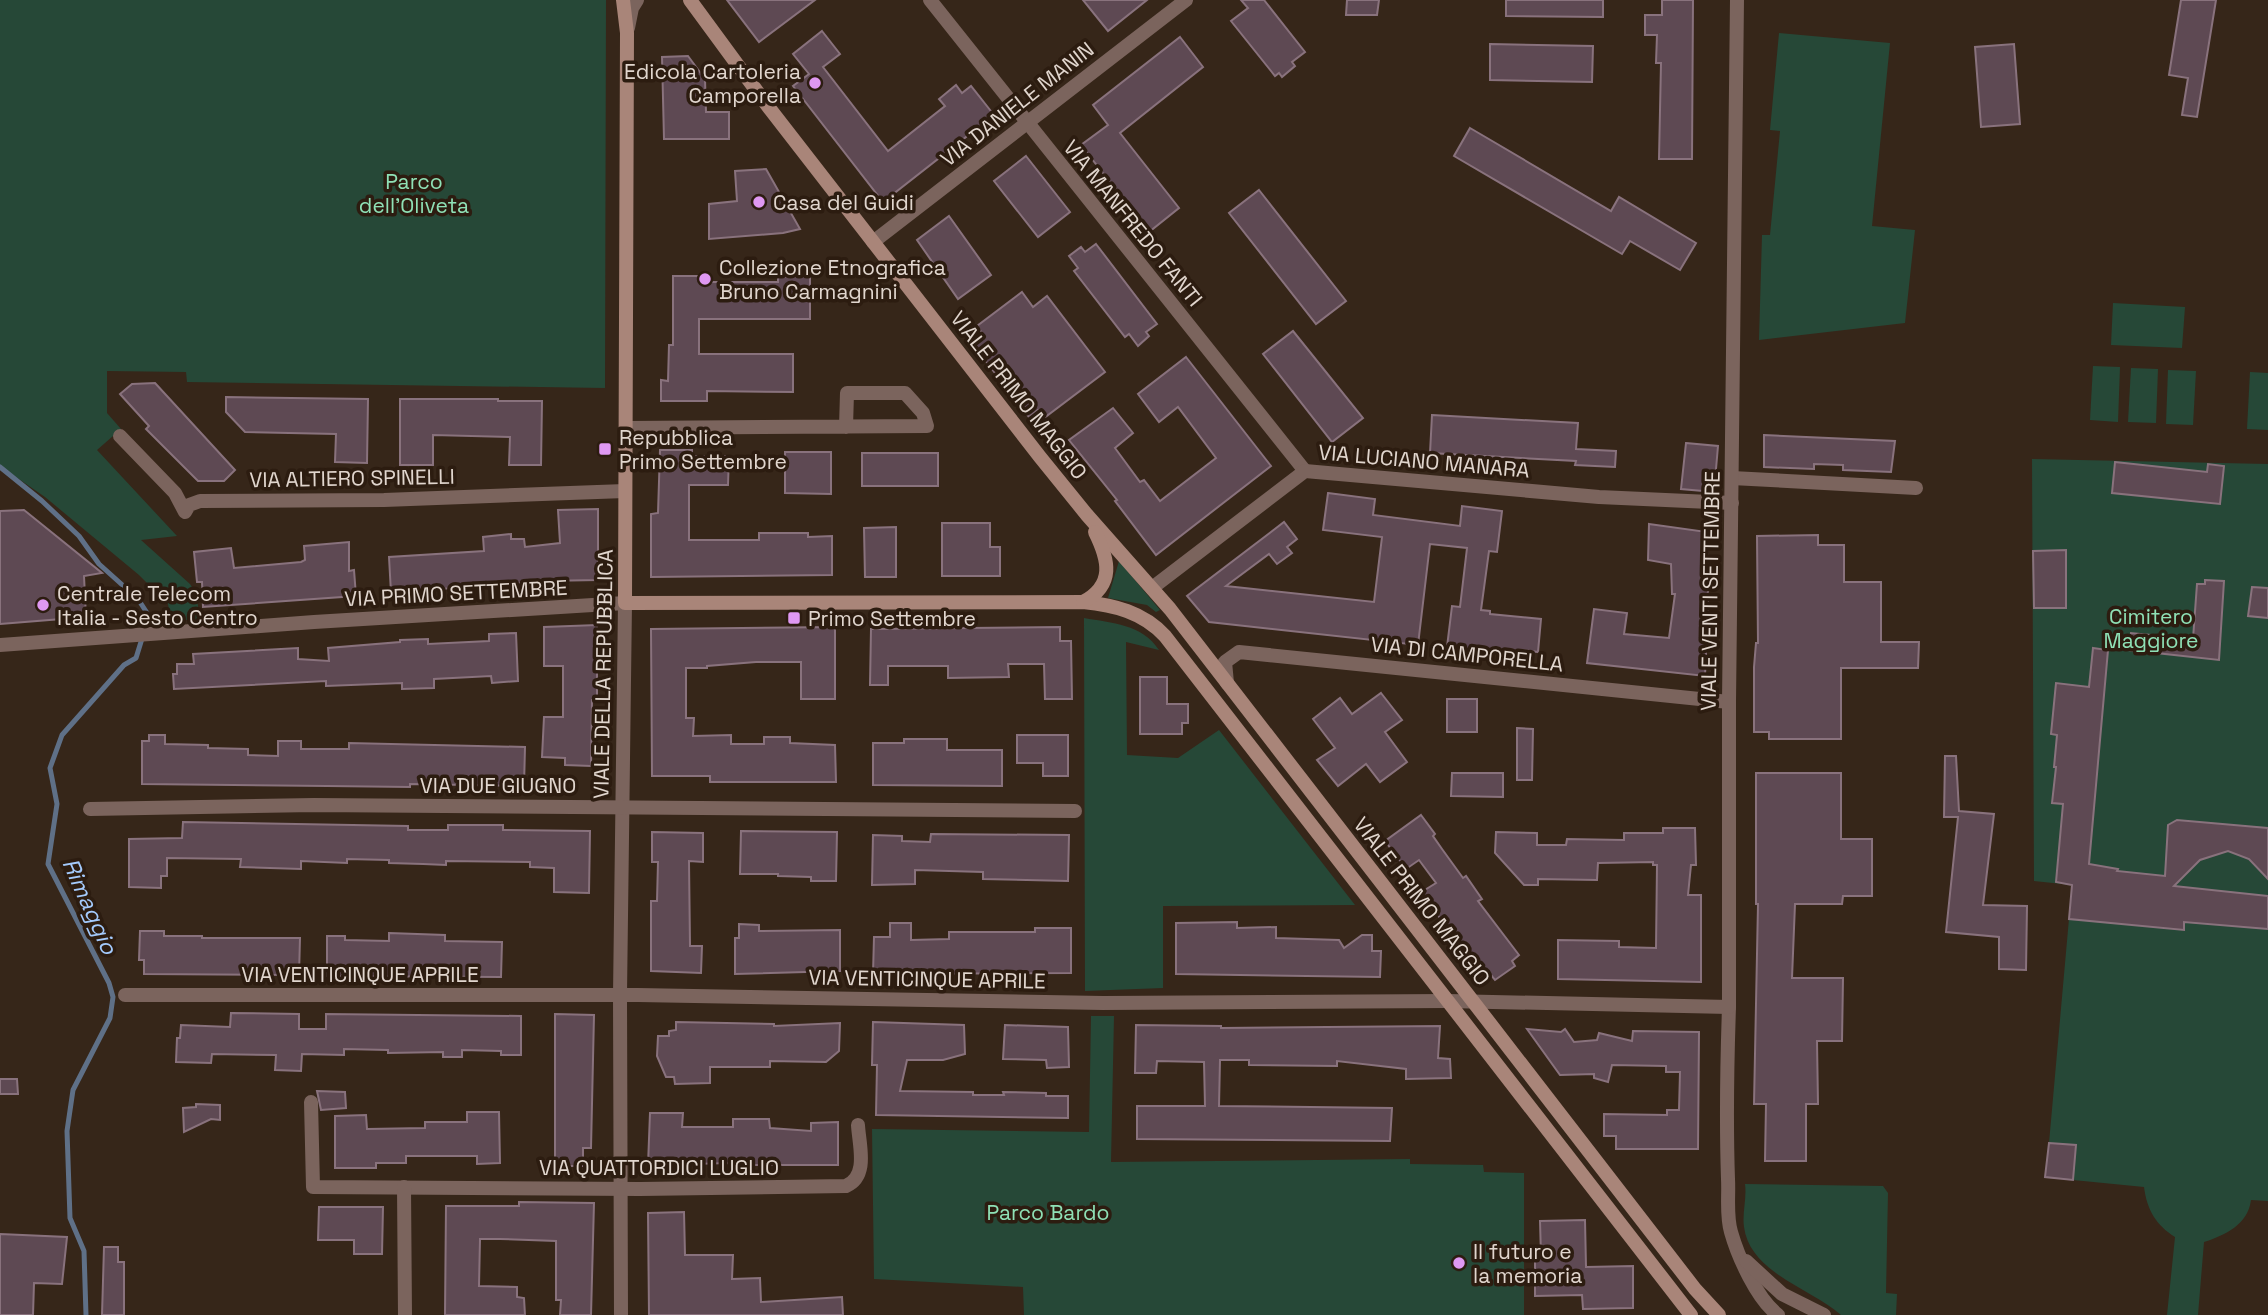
<svg xmlns="http://www.w3.org/2000/svg" width="2268" height="1315" font-family="'Space Grotesk',sans-serif">
<style>
.green{fill:#264837}
.lines{fill:none;stroke-linecap:round;stroke-linejoin:round}
.stream{stroke:#5f7087;stroke-width:5}
.building{fill:#5e4953;stroke:#89727d;stroke-width:2}
.minor{stroke:#7b645d;stroke-width:14}
.tertiary{stroke:#7b645d;stroke-width:14}
.secondary{stroke:#a98579;stroke-width:14}
.poi-dot{fill:#df98f2;stroke:#2c1c10;stroke-width:2.5}
.labels{text-anchor:middle;dominant-baseline:central;stroke-width:7;stroke-linejoin:round;paint-order:stroke}
.poi-label{font-size:21px;fill:#e1d6ce;stroke:#2c1c10;text-anchor:start}
.street-label{font-size:21px;fill:#e1d6ce;stroke:#2c1c10}
.park-label{font-size:21px;fill:#8fe1b6;stroke:#2c1c10}
.water-label{font-size:23px;font-style:italic;fill:#a4cafc;stroke:#2c1c10}
</style>
<rect width="100%" height="100%" fill="#362619"/>
<g class="green">
<polygon points="0,0 606,0 605,388 187,382 186,372 107,371 107,413 121,429 97,450 177,536 141,540 190,584 196,593 200,619 171,621 168,604 139,575 45,497 0,466"/>
<polygon points="1779,33 1890,43 1872,226 1915,230 1905,323 1759,340 1762,235 1770,235 1780,131 1770,130"/>
<polygon points="2113,303 2185,307 2182,348 2111,345"/>
<polygon points="2093,366 2120,367 2118,422 2090,420"/>
<polygon points="2131,368 2158,369 2156,423 2128,422"/>
<polygon points="2168,370 2196,371 2193,425 2166,424"/>
<polygon points="2250,372 2268,373 2268,430 2247,429"/>
<path d="M2032 459 2268 464V1201L2251 1200C2248 1224 2226 1235 2204 1242L2198 1315H2167L2175 1237C2156 1225 2147 1210 2144 1187L2073 1180 2076 1145 2049 1143 2072 885 2034 881Z"/>
<polygon points="1119,561 1160,610 1156,612 1147,605 1108,598"/>
<path d="M1084 618C1112 623 1142 624 1159 650L1126 642 1127 755 1178 758 1219 730 1355 905 1163 906V988L1085 991Z"/>
<polygon points="1091,1016 1114,1016 1111,1162 1410,1159 1410,1164 1483,1165 1484,1172 1524,1173 1524,1315 1024,1315 1023,1287 874,1279 872,1129 1089,1132"/>
<path d="M1745 1184 1883 1186 1888 1193 1886 1293 1897 1294 1896 1315H1841C1812 1289 1750 1273 1744 1227 1742 1213 1747 1198 1745 1184Z"/>
</g>
<g class="lines">
<polyline class="stream" points="0,467 42,501 79,536 99,564 138,599 149,616 136,658 124,665 62,735 50,768 57,804 48,864 109,983 113,997 110,1018 73,1090 67,1131 70,1218 84,1251 86,1315"/>
</g>
<g class="building">
<polygon points="727,0 815,0 759,42"/>
<polygon points="1083,0 1147,0 1108,31"/>
<polygon points="1241,0 1264,0 1305,52 1292,62 1295,66 1282,77 1279,73 1275,76 1231,21 1248,8"/>
<polygon points="1347,0 1379,0 1377,15 1346,15"/>
<polygon points="1506,0 1603,0 1603,17 1506,16"/>
<polygon points="1662,0 1693,0 1692,159 1659,159 1661,63 1656,63 1657,35 1645,35 1645,15 1662,15"/>
<polygon points="2181,0 2216,0 2197,117 2182,115 2188,78 2169,75"/>
<polygon points="822,31 840,54 823,67 888,151 945,106 939,99 956,85 962,93 971,86 994,115 883,202 793,86 809,74 793,54"/>
<polygon points="1180,37 1203,67 1120,133 1179,208 1149,232 1081,145 1108,125 1093,105"/>
<polygon points="1490,44 1593,46 1592,82 1490,80"/>
<polygon points="2014,44 2020,124 1981,127 1975,47"/>
<polygon points="688,56 705,79 706,112 729,112 729,139 664,139 662,57"/>
<polygon points="1470,128 1611,211 1619,197 1696,243 1680,270 1630,241 1622,254 1454,156"/>
<polygon points="1026,156 1070,212 1038,237 994,181"/>
<polygon points="766,169 800,229 783,233 709,239 709,204 737,201 735,171"/>
<polygon points="1259,190 1346,301 1316,324 1229,213"/>
<polygon points="949,216 991,275 958,299 917,240"/>
<polygon points="1096,244 1157,324 1146,332 1149,336 1138,346 1129,334 1125,337 1074,271 1078,268 1069,256 1081,247 1085,252"/>
<polygon points="673,276 706,276 705,282 778,282 778,277 810,276 810,319 699,319 699,354 793,354 793,392 707,391 707,401 661,401 661,380 668,381 669,345 673,345"/>
<polygon points="1022,292 1033,307 1047,296 1105,372 1044,418 1038,410 1029,417 971,342 982,333 977,326"/>
<polygon points="1293,331 1363,418 1332,442 1263,354"/>
<polygon points="1186,357 1271,466 1156,555 1115,501 1117,500 1069,440 1113,408 1133,433 1115,448 1140,482 1144,480 1160,501 1216,458 1178,407 1159,422 1138,394"/>
<polygon points="155,383 235,470 224,481 198,481 146,429 149,426 120,394 132,384"/>
<polygon points="226,397 368,399 367,463 335,462 336,434 245,432 226,412"/>
<polygon points="400,399 498,399 498,401 542,401 541,465 509,465 510,437 433,435 433,465 400,465"/>
<polygon points="1432,415 1578,423 1576,449 1616,451 1615,467 1575,465 1576,461 1430,453"/>
<polygon points="1764,435 1895,441 1891,472 1843,470 1843,465 1814,464 1814,469 1764,467"/>
<polygon points="1686,443 1718,446 1714,492 1681,489"/>
<polygon points="660,450 692,450 692,456 729,456 728,485 689,485 689,540 759,540 759,533 808,533 808,537 832,536 832,575 651,577 651,514 658,513"/>
<polygon points="785,452 831,452 831,494 785,493"/>
<rect x="862" y="453" width="76" height="33"/>
<polygon points="2115,462 2207,472 2208,464 2224,466 2220,504 2112,493"/>
<polygon points="1328,493 1375,499 1373,515 1460,526 1462,506 1502,511 1497,552 1489,551 1481,610 1490,611 1490,614 1541,619 1538,652 1524,650 1523,655 1447,647 1452,606 1460,607 1467,548 1430,544 1418,645 1209,622 1187,596 1284,522 1297,539 1287,547 1292,553 1277,564 1269,554 1226,586 1374,602 1382,537 1323,530"/>
<polygon points="598,509 598,580 543,581 391,593 389,557 484,551 483,537 511,534 511,539 524,539 525,547 560,543 558,510"/>
<polygon points="24,510 102,573 84,576 86,617 0,624 0,511"/>
<polygon points="942,523 990,523 990,547 1000,547 1000,576 942,576"/>
<polygon points="1649,524 1707,532 1708,608 1705,676 1587,663 1594,609 1627,613 1624,634 1669,638 1675,594 1672,594 1671,564 1648,560"/>
<polygon points="896,527 896,577 865,577 864,528"/>
<polygon points="1818,535 1818,545 1844,545 1844,582 1881,582 1881,642 1919,642 1918,668 1841,668 1841,739 1769,739 1769,732 1754,732 1754,667 1756,643 1758,643 1757,536"/>
<polygon points="349,542 349,571 354,570 356,596 203,607 202,582 197,582 194,552 231,548 234,568 301,562 305,560 304,546"/>
<polygon points="2066,550 2066,608 2034,608 2033,551"/>
<polygon points="2205,580 2224,581 2219,660 2129,650 2131,633 2193,639 2197,584 2205,584"/>
<polygon points="2252,587 2268,588 2268,618 2248,616"/>
<polygon points="597,625 597,700 592,700 591,766 565,765 565,758 542,757 544,717 563,717 563,666 544,666 544,627"/>
<polygon points="835,627 835,699 801,699 801,662 756,662 707,666 707,668 686,668 686,718 694,718 693,736 731,735 731,744 764,744 764,737 790,737 790,743 835,745 836,782 710,782 710,776 652,776 651,629"/>
<polygon points="1060,627 1060,641 1071,641 1072,699 1045,699 1044,664 1008,664 1009,677 948,678 948,666 888,666 888,685 870,685 871,629"/>
<polygon points="516,633 518,681 492,683 491,676 434,679 434,688 402,689 402,683 326,686 326,681 174,689 173,674 177,674 177,664 194,664 193,654 298,648 298,659 329,661 328,648 400,642 400,640 428,639 428,644 489,641 489,634"/>
<polygon points="2093,648 2108,650 2089,864 2118,869 2117,871 2165,876 2168,825 2177,820 2268,828 2268,879 2249,859 2228,851 2200,860 2174,886 2268,896 2268,929 2184,922 2184,930 2069,919 2072,885 2056,882 2063,804 2052,803 2056,767 2054,767 2057,735 2051,734 2056,683 2089,687"/>
<polygon points="1140,677 1167,677 1167,704 1188,704 1188,723 1182,723 1182,734 1140,734"/>
<polygon points="1381,693 1402,720 1385,732 1407,762 1380,782 1366,764 1338,786 1317,760 1335,748 1313,719 1340,698 1352,714"/>
<rect x="1447" y="699" width="30" height="33"/>
<polygon points="1517,728 1533,729 1532,780 1517,780"/>
<polygon points="149,735 165,735 165,744 208,745 208,748 248,749 248,755 278,756 278,741 301,741 301,749 349,749 349,743 525,747 524,786 410,784 410,787 327,786 142,784 142,741 149,741"/>
<polygon points="1017,735 1068,735 1068,776 1043,776 1043,763 1017,763"/>
<polygon points="904,739 947,739 947,750 1002,750 1002,786 873,785 873,743 904,743"/>
<polygon points="1945,756 1956,756 1959,811 1994,814 1983,905 2027,906 2026,970 1999,969 1999,937 1946,932 1958,817 1944,817"/>
<polygon points="1452,773 1503,773 1503,797 1451,796"/>
<polygon points="1756,773 1841,773 1841,839 1872,839 1872,896 1843,896 1842,904 1795,904 1792,978 1843,978 1842,1041 1817,1041 1818,1104 1806,1104 1806,1161 1765,1161 1766,1104 1754,1104 1758,904 1756,904"/>
<polygon points="1421,815 1435,834 1433,836 1442,849 1463,878 1466,876 1482,899 1478,901 1519,955 1512,961 1515,966 1495,980 1486,969 1483,972 1420,893 1436,883 1419,860 1406,869 1385,841"/>
<polygon points="183,822 408,826 408,830 448,830 448,825 503,825 503,830 590,831 589,893 554,892 554,868 530,867 530,862 446,861 446,865 423,864 389,863 389,860 347,859 347,863 301,861 301,869 240,867 241,859 167,858 167,876 161,876 161,888 129,887 129,839 182,838"/>
<polygon points="1663,828 1695,828 1696,865 1691,865 1688,895 1701,895 1701,982 1558,979 1558,940 1619,941 1619,947 1656,948 1657,865 1653,865 1653,862 1598,863 1597,880 1538,879 1538,885 1524,885 1495,853 1496,832 1537,833 1537,845 1566,845 1567,839 1624,840 1624,833 1663,833"/>
<polygon points="741,831 837,832 836,881 811,881 811,877 778,876 778,874 740,874"/>
<polygon points="652,832 703,833 703,862 689,861 690,946 702,946 701,973 651,971 651,901 657,901 658,862 652,862"/>
<polygon points="931,834 1069,835 1068,881 983,879 983,872 915,870 915,884 872,885 873,835 902,836 902,841 930,842"/>
<polygon points="1237,922 1237,928 1276,927 1276,938 1339,940 1344,948 1362,935 1372,935 1372,951 1381,951 1380,977 1176,974 1176,923"/>
<polygon points="890,923 911,923 911,940 949,939 949,932 1035,932 1035,928 1071,928 1071,973 873,974 874,937 890,937"/>
<polygon points="739,924 759,925 759,931 840,930 840,971 735,974 735,938 739,938"/>
<polygon points="140,931 164,931 164,936 202,936 202,938 300,938 299,975 144,974 144,960 139,960"/>
<polygon points="389,933 445,935 445,941 502,942 501,977 327,976 327,936 345,936 345,940 389,941"/>
<polygon points="231,1013 299,1014 299,1029 326,1029 326,1014 521,1016 521,1055 501,1055 501,1051 462,1050 462,1057 443,1057 443,1052 388,1053 388,1050 344,1049 344,1055 302,1054 301,1071 275,1070 276,1055 212,1054 211,1063 176,1062 177,1038 180,1038 181,1025 230,1027"/>
<polygon points="555,1014 594,1015 591,1148 583,1148 583,1166 570,1166 570,1169 555,1169"/>
<polygon points="676,1022 774,1024 774,1026 840,1023 839,1051 826,1062 770,1061 770,1067 710,1067 710,1083 675,1084 674,1077 666,1077 657,1056 658,1036 669,1036 669,1031 676,1030"/>
<polygon points="873,1022 964,1025 965,1054 943,1060 907,1060 900,1091 973,1092 973,1095 1004,1095 1003,1092 1046,1093 1046,1096 1068,1096 1068,1118 876,1115 877,1065 872,1065"/>
<polygon points="1005,1025 1068,1027 1069,1067 1047,1068 1046,1060 1003,1059"/>
<polygon points="1136,1025 1221,1026 1221,1028 1440,1026 1438,1058 1450,1059 1451,1078 1406,1079 1406,1069 1337,1061 1337,1066 1249,1065 1249,1060 1220,1060 1219,1106 1392,1108 1390,1141 1137,1139 1137,1106 1205,1106 1204,1062 1157,1061 1156,1073 1135,1073"/>
<polygon points="1527,1029 1561,1032 1565,1029 1574,1042 1597,1040 1599,1033 1632,1041 1633,1031 1699,1032 1698,1149 1616,1149 1616,1136 1604,1136 1604,1114 1667,1115 1667,1110 1679,1110 1680,1072 1666,1072 1666,1066 1612,1065 1608,1082 1594,1078 1594,1074 1560,1075"/>
<polygon points="0,1079 17,1079 18,1094 0,1094"/>
<polygon points="317,1091 345,1092 346,1108 321,1110"/>
<polygon points="196,1104 220,1105 220,1120 211,1119 184,1132 183,1108 196,1107"/>
<polygon points="467,1112 499,1112 500,1163 477,1164 477,1156 406,1156 406,1163 376,1163 376,1168 335,1168 335,1116 366,1115 367,1129 425,1128 425,1122 467,1122"/>
<polygon points="650,1113 683,1113 682,1127 733,1127 733,1119 769,1119 770,1128 811,1131 811,1123 838,1122 838,1165 731,1165 731,1163 648,1165"/>
<polygon points="2049,1143 2076,1145 2073,1180 2045,1177"/>
<polygon points="519,1202 594,1203 591,1315 560,1315 561,1300 556,1300 556,1241 500,1239 480,1239 479,1286 517,1287 517,1297 524,1298 525,1315 445,1315 446,1206 519,1206"/>
<polygon points="319,1207 383,1207 382,1254 354,1254 354,1240 318,1240"/>
<polygon points="684,1212 685,1255 733,1255 732,1279 760,1278 761,1302 842,1297 843,1315 649,1315 648,1213"/>
<polygon points="1585,1220 1586,1267 1633,1266 1633,1308 1583,1309 1582,1295 1535,1296 1535,1256 1541,1256 1540,1221"/>
<polygon points="0,1234 67,1237 62,1284 34,1283 33,1315 0,1315"/>
<polygon points="104,1247 118,1247 118,1262 124,1262 124,1315 102,1315"/>
</g>
<g class="lines">
<g class="minor">
<polyline points="930,0 1305,471"/>
<polyline points="628,28 632,8 637,0"/>
<polyline points="873,242 1186,0"/>
<polyline points="627,428 927,426 923,413 905,393 847,393 846,427"/>
<polyline points="120,436 175,493 185,512 189,505 200,501 384,500 625,491"/>
<polyline points="1732,478 1916,488"/>
<polyline points="1152,588 1305,471 1599,497 1732,503"/>
<polyline points="0,645 314,622 625,603 620,995 621,1315"/>
<polyline points="1227,683 1225,662 1239,652 1729,702"/>
<polyline points="90,809 314,805 1075,811"/>
<polyline points="125,995 638,995 1103,1003 1448,1001"/>
<path d="M1729 1007C1727 1065 1726 1121 1728 1179 1729 1196 1726 1215 1731 1232 1738 1257 1757 1299 1778 1315"/>
<path d="M311 1102 313 1187 640 1189 846 1186C869 1176 859 1145 858 1125"/>
<polyline points="404,1187 405,1315"/>
<polyline points="1746,1261 1782,1294 1824,1315"/>
</g>
<polyline class="tertiary" points="1448,1001 1729,1007 1729,702 1737,0"/>
<g class="secondary">
<path d="M623 0 627 33 625 603 1083 602C1114 605 1143 612 1165 636L1691 1315"/>
<polyline points="690,0 770,109 1040,457 1087,515 1170,609 1695,1289 1719,1315"/>
<path d="M1083 602C1115 585 1109 560 1095 532"/>
</g>
</g>
<g class="poi-dot">
<circle cx="815" cy="83" r="7"/>
<circle cx="759" cy="202" r="7"/>
<circle cx="705" cy="279" r="7"/>
<rect x="598" y="442" width="14" height="14" rx="3.5"/>
<circle cx="43" cy="605" r="7"/>
<rect x="787" y="611" width="14" height="14" rx="3.5"/>
<circle cx="1459" cy="1263" r="7"/>
</g>
<g class="labels">
<g class="poi-label">
<text x="801" y="71" text-anchor="end">Edicola Cartoleria<tspan x="801" dy="24">Camporella</tspan></text>
<text x="773" y="202">Casa del Guidi</text>
<text x="719" y="267">Collezione Etnografica<tspan x="719" dy="24">Bruno Carmagnini</tspan></text>
<text x="619" y="437">Repubblica<tspan x="619" dy="24">Primo Settembre</tspan></text>
<text x="57" y="593">Centrale Telecom<tspan x="57" dy="24">Italia - Sesto Centro</tspan></text>
<text x="808" y="618">Primo Settembre</text>
<text x="1473" y="1251">Il futuro e<tspan x="1473" dy="24">la memoria</tspan></text>
</g>
<g class="street-label">
<text transform="translate(1017 104) rotate(-38)">VIA DANIELE MANIN</text>
<text transform="translate(1133 223) rotate(51)">VIA MANFREDO FANTI</text>
<text transform="translate(1019 395) rotate(52)">VIALE PRIMO MAGGIO</text>
<text transform="translate(1424 461) rotate(5)">VIA LUCIANO MANARA</text>
<text transform="translate(352 478) rotate(-1)">VIA ALTIERO SPINELLI</text>
<text transform="translate(1710 591) rotate(-89)">VIALE VENTI SETTEMBRE</text>
<text transform="translate(456 593) rotate(-3)">VIA PRIMO SETTEMBRE</text>
<text transform="translate(1467 654) rotate(6)">VIA DI CAMPORELLA</text>
<text transform="translate(603 674) rotate(-89)">VIALE DELLA REPUBBLICA</text>
<text x="498" y="785">VIA DUE GIUGNO</text>
<text transform="translate(1422 901) rotate(52)">VIALE PRIMO MAGGIO</text>
<text x="360" y="974">VIA VENTICINQUE APRILE</text>
<text transform="translate(927 979) rotate(1)">VIA VENTICINQUE APRILE</text>
<text x="659" y="1167">VIA QUATTORDICI LUGLIO</text>
</g>
<g class="park-label">
<text x="414" y="181">Parco<tspan x="414" dy="24">dell'Oliveta</tspan></text>
<text x="2151" y="616">Cimitero<tspan x="2151" dy="24">Maggiore</tspan></text>
<text x="1048" y="1212">Parco Bardo</text>
</g>
<g class="water-label">
<text transform="translate(90 906) rotate(66)">Rimaggio</text>
</g>
</g>
</svg>
